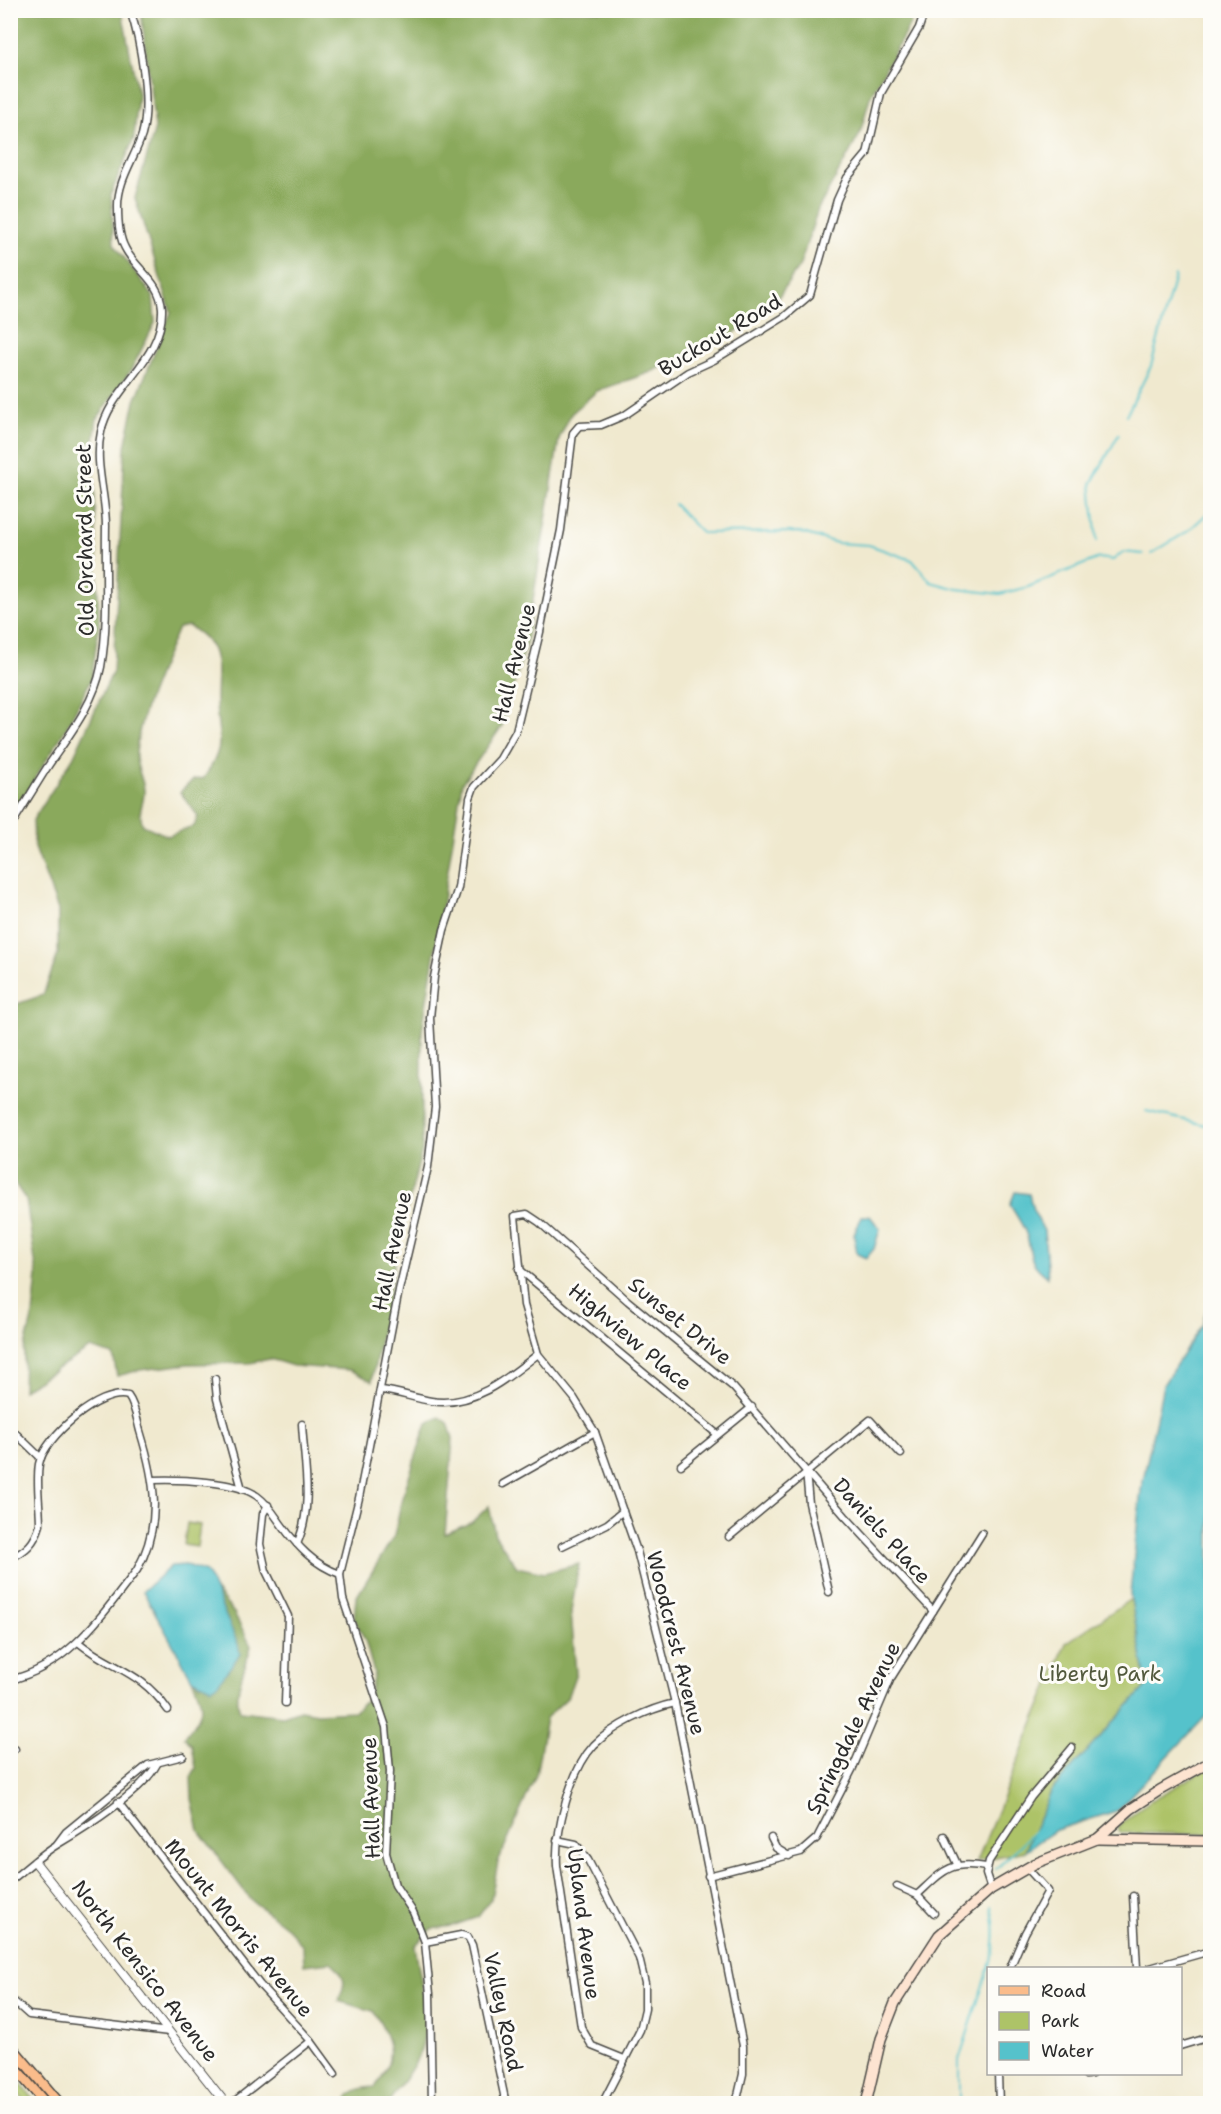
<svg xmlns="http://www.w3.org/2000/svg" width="1221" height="2114" font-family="'Shantell Sans',sans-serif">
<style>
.green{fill:#adc367;stroke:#6c7749;stroke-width:1.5}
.forest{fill:#8aa95c;stroke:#5a6a44;stroke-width:1.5;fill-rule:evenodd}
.water{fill:#55c2cb;stroke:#40767b;stroke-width:1.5}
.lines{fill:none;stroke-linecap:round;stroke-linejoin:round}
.stream{stroke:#55c2cb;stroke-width:2}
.minor-casing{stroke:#494844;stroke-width:9}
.tertiary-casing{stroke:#494844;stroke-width:10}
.secondary-casing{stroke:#494844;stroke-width:12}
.primary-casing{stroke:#494844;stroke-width:12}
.minor{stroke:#fff;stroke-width:6}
.tertiary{stroke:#fff;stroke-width:8}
.secondary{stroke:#fde4d1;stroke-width:9}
.primary{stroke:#fabc8b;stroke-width:9}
.labels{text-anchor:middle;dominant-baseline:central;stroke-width:6;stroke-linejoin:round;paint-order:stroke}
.street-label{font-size:21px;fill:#2b2b2b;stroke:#fdfcf7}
.park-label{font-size:21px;fill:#52593d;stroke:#fdfcf7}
</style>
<rect width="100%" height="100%" fill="#fdfcf7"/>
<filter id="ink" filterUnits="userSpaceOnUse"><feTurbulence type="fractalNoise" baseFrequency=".0167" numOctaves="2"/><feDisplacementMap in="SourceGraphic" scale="12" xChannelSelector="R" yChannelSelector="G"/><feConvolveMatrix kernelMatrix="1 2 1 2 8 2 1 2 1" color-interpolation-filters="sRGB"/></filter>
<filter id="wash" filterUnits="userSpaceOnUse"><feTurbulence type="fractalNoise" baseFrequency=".008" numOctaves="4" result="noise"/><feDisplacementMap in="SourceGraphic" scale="24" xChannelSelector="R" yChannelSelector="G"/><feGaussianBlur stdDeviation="1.35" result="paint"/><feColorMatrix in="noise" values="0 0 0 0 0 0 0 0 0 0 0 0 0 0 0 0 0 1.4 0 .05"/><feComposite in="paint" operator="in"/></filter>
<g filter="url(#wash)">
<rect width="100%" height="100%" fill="#f0e9cf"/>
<g class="green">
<polygon points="187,1523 200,1525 197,1547 184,1545"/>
<polygon points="1131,1599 1147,1685 1052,1790 1025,1851 977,1861 1066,1643"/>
<polygon points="1210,1767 1210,1834 1121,1833 1117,1827 1151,1800"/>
<polygon points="10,2072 11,2072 37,2103 27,2103 11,2087"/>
</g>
<g class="forest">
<polygon points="11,10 122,11 138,94 134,138 111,194 114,244 153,296 155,323 131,370 97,419 93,450 99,622 92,678 67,727 11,817"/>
<path d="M141 11H913L910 24 870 97 860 134 818 209 800 265 775 302 734 333 651 372 597 391 571 414 559 439 526 644 502 726 462 783 422 1031V1150L398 1246 372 1381 350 1370 293 1366 270 1359 250 1363 188 1364 140 1370 117 1376 113 1355 90 1348 23 1390 24 1350 33 1315 37 1275 26 1200 11 1178V1006L43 995 58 954V910L34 845 33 820 73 758 113 671 125 446 135 401 171 312 135 198 155 128ZM188 626C222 645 217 665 216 698 216 738 229 740 204 778L193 780 180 792 198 816 194 826 168 836 143 825C137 808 143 809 144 794 146 784 135 768 136 754 139 711 162 667 178 628Z"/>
<path d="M440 1417 448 1423 453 1438 445 1534 472 1522 489 1506 495 1535 517 1567 544 1573 579 1564 571 1612 576 1673 567 1698 546 1718 536 1775 498 1862 491 1899 478 1917 452 1926 431 1929 415 1946C420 1979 432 2021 420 2052 413 2070 399 2087 388 2103H346C350 2089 362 2088 375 2087 398 2059 391 2039 373 2011L338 2001C347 1983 346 1975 331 1962L304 1965 303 1947 289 1929 251 1900 199 1831 192 1799 191 1777 196 1768 192 1745 184 1737C205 1714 205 1706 192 1679L200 1685 219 1604 213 1588 234 1613 251 1646C247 1664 232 1694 240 1711L283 1716 300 1710 318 1713 354 1711 369 1698 374 1673 365 1640 354 1618 356 1598 394 1536 402 1498 427 1423Z"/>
</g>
<g class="water">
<path d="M1015 1192 1029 1194 1033 1210 1044 1231 1048 1277C1024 1260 1034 1252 1025 1231 1021 1222 1015 1213 1010 1205Z"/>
<polygon points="862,1216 870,1216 880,1229 874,1249 866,1258 857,1254 854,1234"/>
<polygon points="1210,1295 1210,1712 1116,1811 1056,1830 1025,1851 1052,1790 1147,1685 1130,1594 1141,1490 1163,1385 1203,1323"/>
<polygon points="186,1565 206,1572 209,1577 238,1644 240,1654 217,1685 211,1688 192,1679 143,1591 171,1566"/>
</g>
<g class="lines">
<g class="stream">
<polyline points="1126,416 1151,366 1175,276"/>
<polyline points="674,504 702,533 799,532 837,543 869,545 912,560 931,582 957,589 1000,594 1028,587 1099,558 1113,560 1123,552 1143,554"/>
<polyline points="1097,541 1091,484 1119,434"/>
<polyline points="1151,554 1188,531 1210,511"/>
<polyline points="1146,1111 1210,1126"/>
<polyline points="996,1869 1034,1832"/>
<path d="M989 1968C995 1948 997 1928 991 1907"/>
<polyline points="959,2104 959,2060 988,1969"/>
</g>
</g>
</g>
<g filter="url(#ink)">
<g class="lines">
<defs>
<g id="minor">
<path d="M10 827C23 807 35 786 48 766 69 735 94 704 101 667 109 621 105 572 106 526 106 495 94 464 101 432 110 387 164 359 162 308 160 281 136 270 125 248 119 237 118 220 118 208 117 181 134 160 142 135 151 103 141 42 130 10"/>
<polyline points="519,1269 717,1434"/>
<polyline points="215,1379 217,1399 242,1489"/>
<path d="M381 1390C398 1392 414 1398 431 1401 472 1408 508 1378 538 1354"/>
<polyline points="10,1428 41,1458"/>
<polyline points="681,1465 752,1407"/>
<polyline points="806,1472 809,1503 829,1592"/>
<path d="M153 1480C178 1479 237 1481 257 1496 268 1504 274 1514 281 1524 297 1546 314 1565 340 1574"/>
<polyline points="503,1484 595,1432"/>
<polyline points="268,1505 263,1514 260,1544 266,1571 288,1616 285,1703"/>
<polyline points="729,1537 870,1420 901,1454"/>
<path d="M297 1544C314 1506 304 1463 302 1424"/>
<polyline points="562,1546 607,1524 623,1511"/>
<path d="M10 1558C27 1551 35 1542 40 1525 40 1506 36 1483 39 1464 44 1438 100 1388 128 1396 135 1405 137 1420 140 1431 155 1480 163 1523 137 1570 102 1615 69 1666 10 1680"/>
<path d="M78 1642C112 1670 139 1669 168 1710"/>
<polyline points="10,1752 15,1749"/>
<polyline points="118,1802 260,1985 311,2041 335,2074"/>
<polyline points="944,1836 957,1864"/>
<polyline points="771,1838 776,1848 789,1856"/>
<polyline points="557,1840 576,1844 588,1860 639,1958 645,1983 645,2009 640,2030 602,2104"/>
<polyline points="57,1844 66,1832 148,1765 183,1756"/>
<polyline points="708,1876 801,1852 817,1838 852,1770 891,1678 982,1533"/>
<path d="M10 1881C26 1869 41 1854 58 1844 85 1828 143 1791 157 1764"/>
<polyline points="897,1886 917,1895 934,1913"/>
<polyline points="991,1889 986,1874 989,1861 1031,1797 1072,1748"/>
<path d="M917 1895C942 1872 949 1860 986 1867"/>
<polyline points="1133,1896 1137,1968"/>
<polyline points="425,1942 461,1935 468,1937 472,1945 506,2104"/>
<polyline points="1010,1968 1025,1933 1048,1891 1027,1868"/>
<polyline points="1150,1968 1210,1951"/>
<polyline points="10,1998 29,2015 169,2032"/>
<polyline points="1180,2046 1210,2037"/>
<path d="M624 2059 592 2046 581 2027 557 1866C555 1831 570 1771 594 1745 614 1725 648 1709 675 1703"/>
<polyline points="998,2074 999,2104"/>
<polyline points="1086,2075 1092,2074"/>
<polyline points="231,2104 311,2041"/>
<polyline points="432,2104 430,1994 425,1942 413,1912 395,1885 386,1853 390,1771 386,1727 343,1599 340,1574 359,1498 399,1290 428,1167 435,1107 430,1018 434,977 444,930 458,888 470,798 474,787 500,759 516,731 540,632 561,530 573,433 579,426 601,425 625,415 688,372 714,360 784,317 810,295 837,200 847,178 867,154 881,93 919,28 925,10"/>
<polyline points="736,2104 743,2074 743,2046 675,1703 637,1551 595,1432 574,1398 538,1354 524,1305 515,1216 527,1214 539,1222 628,1301 733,1387 845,1516 933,1611"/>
</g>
<polyline id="tertiary" points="35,1862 226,2104"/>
<g id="secondary">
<polyline points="1097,1839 1210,1841"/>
<polyline points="866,2104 881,2039 895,2003 939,1935 991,1889 1034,1864 1097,1839 1131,1809 1160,1790 1210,1762"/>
</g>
<g id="primary">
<polyline points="10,2045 60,2104"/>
<polyline points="10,2062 46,2104"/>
</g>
</defs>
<use href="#minor" class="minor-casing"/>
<use href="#tertiary" class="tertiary-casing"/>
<use href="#secondary" class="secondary-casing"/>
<use href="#primary" class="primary-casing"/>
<use href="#minor" class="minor"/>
<use href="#tertiary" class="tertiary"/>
<use href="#secondary" class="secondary"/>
<use href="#primary" class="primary"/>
</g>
</g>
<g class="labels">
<g class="street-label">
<text transform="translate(720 335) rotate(-31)">Buckout Road</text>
<text transform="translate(85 540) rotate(-91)">Old Orchard Street</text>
<text transform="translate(514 663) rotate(-76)">Hall Avenue</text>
<text transform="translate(392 1251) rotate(-78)">Hall Avenue</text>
<text transform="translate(680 1321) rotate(39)">Sunset Drive</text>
<text transform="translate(630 1337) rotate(40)">Highview Place</text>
<text transform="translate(882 1531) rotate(48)">Daniels Place</text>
<text transform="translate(676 1643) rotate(76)">Woodcrest Avenue</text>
<text transform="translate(853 1728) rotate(-64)">Springdale Avenue</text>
<text transform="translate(371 1798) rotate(-92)">Hall Avenue</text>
<text transform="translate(584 1924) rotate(83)">Upland Avenue</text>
<text transform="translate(239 1928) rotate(51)">Mount Morris Avenue</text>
<text transform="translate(145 1971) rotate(52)">North Kensico Avenue</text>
<text transform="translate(503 2012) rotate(78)">Valley Road</text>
</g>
<g class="park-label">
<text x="1100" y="1674">Liberty Park</text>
</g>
</g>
<rect width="1221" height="2114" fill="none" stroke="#fdfcf7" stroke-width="36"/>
<rect x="987" y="1967" width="195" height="108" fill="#fdfcf7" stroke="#a9a8a5" stroke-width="1.5"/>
<rect x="999" y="1986" width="30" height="9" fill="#fabc8b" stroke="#a9a8a5" stroke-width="1.5"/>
<text x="1041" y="1997" font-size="18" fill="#2b2b2b">Road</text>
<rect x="999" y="2012" width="30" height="18" fill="#adc367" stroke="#a9a8a5" stroke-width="1.5"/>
<text x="1041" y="2027" font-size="18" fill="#2b2b2b">Park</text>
<rect x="999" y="2042" width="30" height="18" fill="#55c2cb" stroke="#a9a8a5" stroke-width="1.5"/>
<text x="1041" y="2057" font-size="18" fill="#2b2b2b">Water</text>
</svg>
